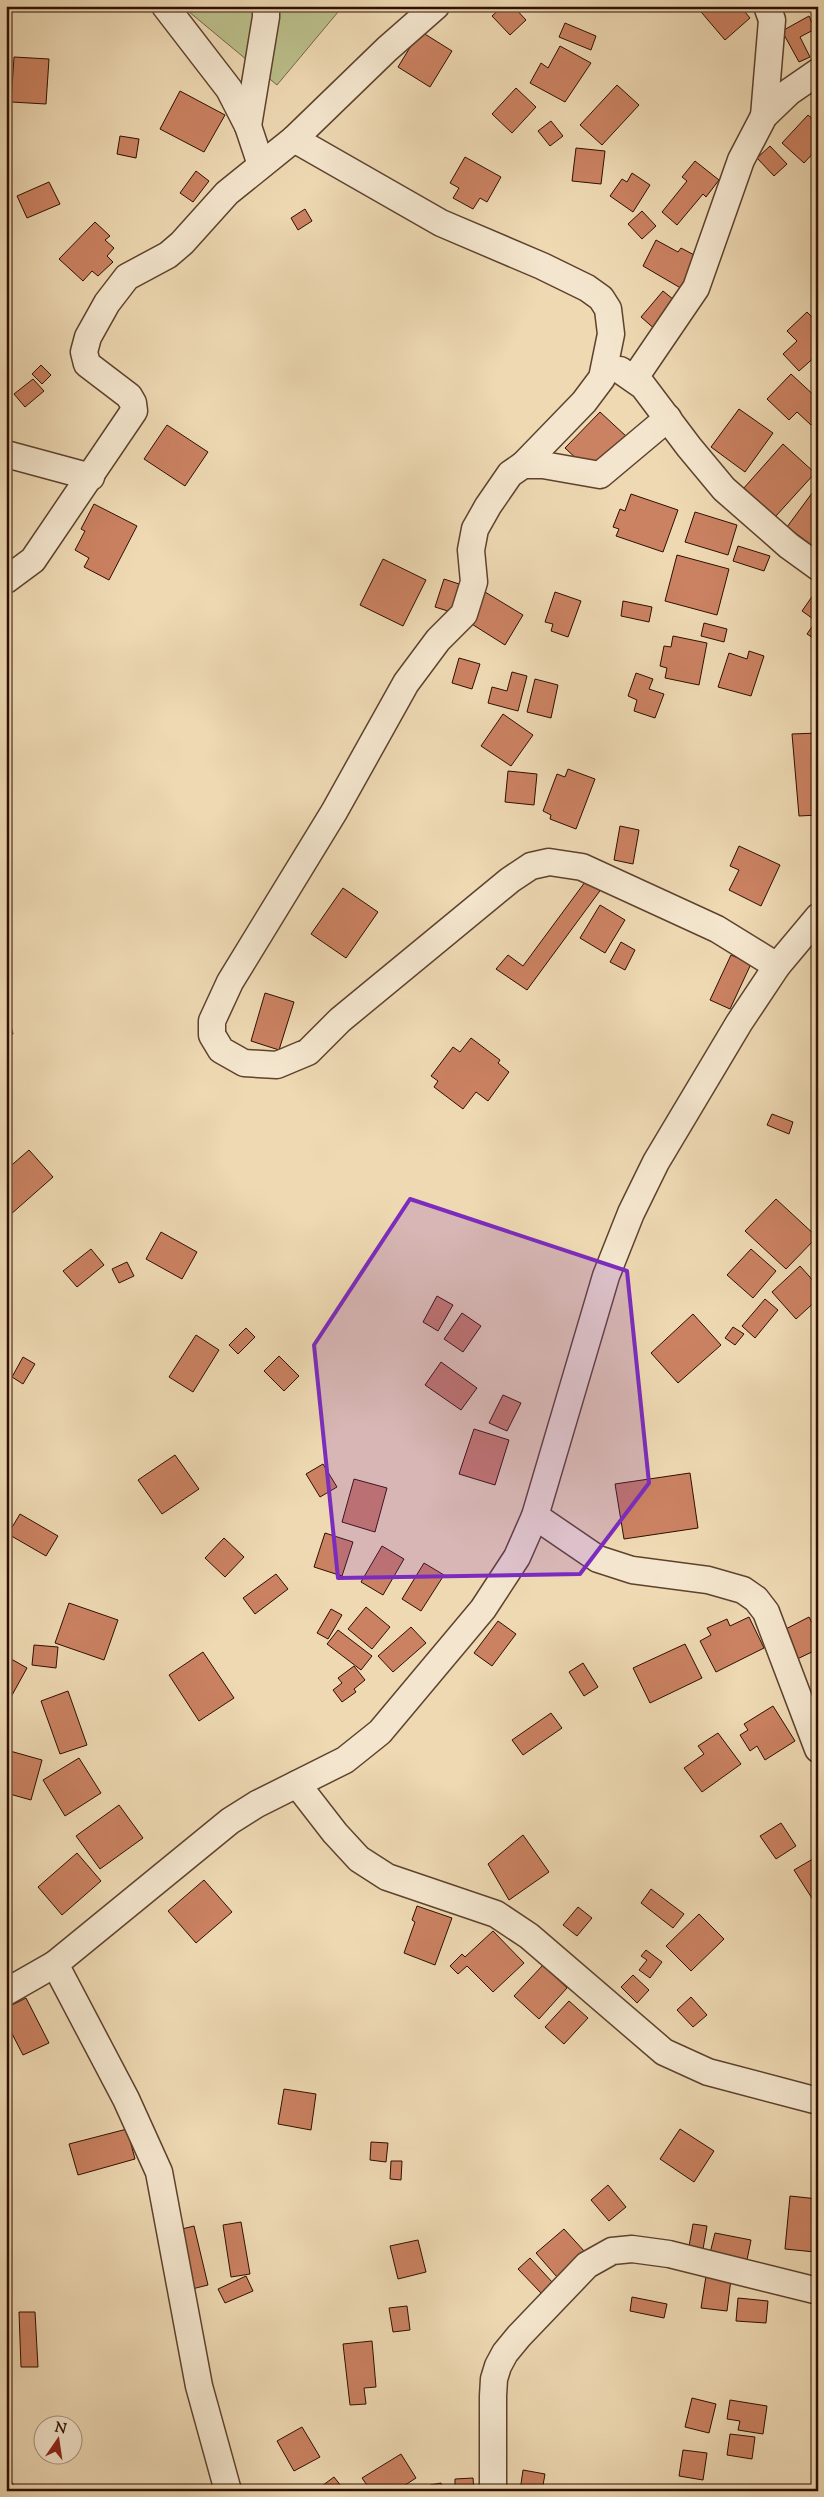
<svg xmlns="http://www.w3.org/2000/svg" width="824" height="2497" font-family="'Sorts Mill Goudy',serif">
<style>
.green{fill:#bbbf8b;stroke:#746746}
.building{fill:#cb8262;stroke:#2e0f00}
.lines{fill:none;stroke-linecap:round;stroke-linejoin:round}
.minor-casing{stroke:#5e422d;stroke-width:29}
.minor{stroke:#f4e6ce;stroke-width:26}
.marked{fill:#7b2cbf;fill-opacity:0.2;stroke:#7b2cbf;stroke-width:4;stroke-linejoin:round}
</style>
<rect width="100%" height="100%" fill="#eed9b3"/>
<filter id="stains"><feTurbulence type="fractalNoise" baseFrequency=".004" numOctaves="4"/><feColorMatrix values="0 0 0 0 .2 0 0 0 0 .09 0 0 0 0 .02 0 0 0 .5 -.17"/></filter>
<radialGradient id="worn" r=".72"><stop offset=".6" stop-color="#630" stop-opacity="0"/><stop offset="1" stop-color="#630" stop-opacity=".3"/></radialGradient>
<polygon class="green" points="182,6 343,6 277,85"/>
<g class="building">
<polygon points="503,6 513,6 526,20 510,35 492,16"/>
<polygon points="696,6 740,6 750,18 725,40"/>
<polygon points="809,16 815,29 800,37 810,57 799,62 782,31"/>
<polygon points="565,23 596,36 591,50 559,37"/>
<polygon points="420,31 452,51 430,87 398,67"/>
<polygon points="560,46 591,63 565,102 530,83 541,63 548,68"/>
<polygon points="14,57 49,59 46,104 11,102"/>
<polygon points="617,85 639,105 602,145 580,125"/>
<polygon points="516,88 536,107 512,133 492,114"/>
<polygon points="180,91 225,115 204,152 160,129"/>
<polygon points="808,115 818,124 818,148 804,163 782,143"/>
<polygon points="551,121 563,136 550,146 538,131"/>
<polygon points="120,136 139,139 136,158 117,154"/>
<polygon points="770,146 787,164 774,176 757,158"/>
<polygon points="576,148 605,151 601,184 572,181"/>
<polygon points="465,157 501,177 487,202 480,198 473,209 453,198 459,188 450,183"/>
<polygon points="695,161 719,180 706,197 703,194 677,225 662,212 687,181 682,177"/>
<polygon points="196,171 209,181 193,202 180,193"/>
<polygon points="632,173 650,185 633,212 610,196 622,179 627,182"/>
<polygon points="49,182 60,204 27,218 17,196"/>
<polygon points="305,209 312,221 298,230 291,218"/>
<polygon points="642,211 656,226 642,239 628,224"/>
<polygon points="95,222 110,236 105,240 114,248 107,256 113,262 98,276 92,271 83,281 59,259"/>
<polygon points="656,240 678,252 681,248 700,258 684,290 643,266"/>
<polygon points="663,291 679,304 657,331 641,317"/>
<polygon points="807,312 818,323 818,354 799,371 783,354 797,341 787,331"/>
<polygon points="41,365 51,375 42,384 32,374"/>
<polygon points="791,374 818,399 818,418 811,425 797,412 789,420 767,399"/>
<polygon points="33,379 44,391 25,407 14,394"/>
<polygon points="739,409 773,433 745,472 711,447"/>
<polygon points="600,412 627,437 592,473 565,448"/>
<polygon points="167,425 208,452 185,486 144,459"/>
<polygon points="783,444 815,473 775,517 743,489"/>
<polygon points="818,485 818,540 813,546 787,527"/>
<polygon points="631,494 678,510 663,552 616,536 619,529 613,527 620,509 625,511"/>
<polygon points="94,504 137,526 109,580 84,567 89,558 75,550 85,531 81,529"/>
<polygon points="695,512 737,525 728,555 685,542"/>
<polygon points="738,546 770,556 764,571 733,561"/>
<polygon points="677,555 729,569 717,615 665,601"/>
<polygon points="383,559 426,580 403,626 360,605"/>
<polygon points="444,579 459,584 451,612 435,607"/>
<polygon points="818,588 818,641 807,634 816,621 802,611"/>
<polygon points="485,592 523,615 505,645 467,621"/>
<polygon points="555,592 581,601 568,637 551,631 553,624 545,622"/>
<polygon points="623,601 652,607 649,622 621,616"/>
<polygon points="704,623 727,629 724,642 701,636"/>
<polygon points="673,636 707,643 699,685 665,678 667,668 660,666 664,646 671,647"/>
<polygon points="749,651 764,656 751,696 718,687 729,653 747,659"/>
<polygon points="459,658 480,664 472,689 452,683"/>
<polygon points="512,672 527,676 518,711 488,703 492,687 507,691"/>
<polygon points="636,673 653,679 649,689 664,694 655,718 634,711 637,700 628,696"/>
<polygon points="535,679 558,685 551,718 527,712"/>
<polygon points="503,714 533,735 511,766 481,746"/>
<polygon points="818,733 818,815 799,816 792,734"/>
<polygon points="568,769 595,779 576,829 550,819 551,815 543,811 557,774 565,777"/>
<polygon points="508,771 537,774 534,805 505,802"/>
<polygon points="620,826 639,830 633,864 614,860"/>
<polygon points="739,846 780,865 761,906 729,890 739,870 730,866"/>
<polygon points="588,878 602,888 527,990 496,969 508,955 523,966"/>
<polygon points="343,888 378,912 346,958 311,934"/>
<polygon points="600,905 625,920 605,953 580,938"/>
<polygon points="621,942 635,950 625,970 610,962"/>
<polygon points="731,955 751,964 730,1009 710,1000"/>
<polygon points="265,993 294,1002 279,1050 251,1041"/>
<polygon points="6,1007 13,1034 6,1036"/>
<polygon points="471,1038 500,1060 498,1063 509,1072 488,1101 476,1092 463,1109 434,1087 438,1081 431,1076 453,1047 460,1052"/>
<polygon points="772,1114 793,1122 789,1134 767,1125"/>
<polygon points="29,1150 53,1177 10,1215 6,1211 6,1170"/>
<polygon points="776,1199 817,1237 786,1269 745,1231"/>
<polygon points="161,1232 197,1252 182,1279 146,1259"/>
<polygon points="91,1249 104,1265 77,1287 63,1271"/>
<polygon points="751,1249 776,1271 753,1298 727,1275"/>
<polygon points="127,1262 134,1276 119,1283 112,1269"/>
<polygon points="800,1266 818,1286 818,1299 796,1319 772,1292"/>
<polygon points="437,1296 453,1305 438,1331 423,1322"/>
<polygon points="765,1299 778,1310 755,1338 742,1326"/>
<polygon points="462,1313 481,1326 463,1352 444,1339"/>
<polygon points="693,1314 721,1345 678,1383 651,1353"/>
<polygon points="733,1327 744,1334 735,1345 725,1338"/>
<polygon points="246,1328 255,1337 238,1354 229,1345"/>
<polygon points="196,1335 219,1350 193,1392 169,1377"/>
<polygon points="279,1356 299,1376 284,1391 264,1371"/>
<polygon points="23,1357 35,1364 23,1384 12,1377"/>
<polygon points="441,1362 477,1388 461,1410 425,1385"/>
<polygon points="503,1395 521,1403 507,1431 489,1423"/>
<polygon points="474,1429 509,1440 495,1485 459,1474"/>
<polygon points="175,1455 199,1489 162,1514 138,1480"/>
<polygon points="323,1464 337,1487 320,1497 306,1474"/>
<polygon points="690,1473 698,1528 624,1539 615,1484"/>
<polygon points="354,1479 387,1488 375,1532 342,1522"/>
<polygon points="20,1514 58,1536 46,1556 8,1534"/>
<polygon points="325,1533 353,1542 342,1576 314,1567"/>
<polygon points="224,1538 244,1557 225,1577 205,1558"/>
<polygon points="382,1546 404,1559 383,1595 361,1582"/>
<polygon points="424,1563 444,1575 421,1611 402,1599"/>
<polygon points="276,1574 288,1589 255,1614 243,1598"/>
<polygon points="69,1603 118,1620 104,1660 55,1643"/>
<polygon points="366,1607 390,1627 372,1649 348,1629"/>
<polygon points="331,1609 342,1615 328,1639 317,1633"/>
<polygon points="749,1617 764,1648 716,1672 700,1641 711,1635 707,1628 727,1619 730,1626"/>
<polygon points="809,1617 818,1634 818,1649 791,1662 776,1634"/>
<polygon points="498,1621 516,1634 492,1666 474,1653"/>
<polygon points="411,1627 426,1643 393,1672 378,1656"/>
<polygon points="338,1630 372,1656 361,1670 327,1644"/>
<polygon points="685,1644 702,1678 650,1703 633,1668"/>
<polygon points="34,1645 58,1647 56,1668 32,1665"/>
<polygon points="203,1652 234,1698 199,1721 169,1675"/>
<polygon points="6,1656 27,1668 6,1706"/>
<polygon points="583,1663 598,1687 584,1696 569,1672"/>
<polygon points="354,1666 365,1680 354,1689 356,1692 342,1702 333,1690 342,1683 338,1678"/>
<polygon points="68,1691 87,1745 60,1754 41,1701"/>
<polygon points="773,1706 795,1741 765,1760 757,1746 750,1751 740,1735 748,1730 744,1724"/>
<polygon points="551,1713 562,1728 523,1755 512,1740"/>
<polygon points="718,1733 741,1764 702,1792 684,1768 704,1754 698,1746"/>
<polygon points="10,1751 42,1760 31,1800 6,1793 6,1755 9,1755"/>
<polygon points="79,1758 101,1793 65,1816 43,1780"/>
<polygon points="119,1805 143,1838 100,1869 76,1836"/>
<polygon points="781,1823 796,1846 776,1859 760,1836"/>
<polygon points="523,1835 549,1872 509,1900 488,1864"/>
<polygon points="77,1853 101,1881 62,1915 38,1887"/>
<polygon points="818,1856 818,1901 815,1903 794,1870"/>
<polygon points="204,1880 232,1912 196,1943 168,1911"/>
<polygon points="651,1889 684,1914 673,1928 641,1903"/>
<polygon points="417,1906 452,1918 435,1965 404,1953 415,1922 412,1920"/>
<polygon points="578,1907 592,1918 577,1936 563,1925"/>
<polygon points="699,1914 724,1939 691,1971 666,1946"/>
<polygon points="493,1931 524,1963 493,1992 467,1966 458,1974 450,1966 462,1954 465,1957"/>
<polygon points="646,1950 662,1962 650,1978 639,1970 647,1960 641,1956"/>
<polygon points="543,1965 567,1988 539,2019 514,1996"/>
<polygon points="633,1975 649,1990 637,2003 621,1987"/>
<polygon points="691,1997 707,2015 693,2027 677,2010"/>
<polygon points="26,1998 49,2043 23,2055 6,2022 6,2008"/>
<polygon points="569,2001 588,2018 564,2044 545,2027"/>
<polygon points="284,2089 316,2094 311,2130 278,2124"/>
<polygon points="127,2129 135,2159 78,2175 69,2144"/>
<polygon points="680,2129 714,2151 694,2182 660,2159"/>
<polygon points="371,2142 388,2143 386,2162 370,2160"/>
<polygon points="391,2161 402,2161 401,2180 390,2179"/>
<polygon points="608,2185 626,2207 609,2221 591,2200"/>
<polygon points="790,2196 818,2199 815,2252 785,2249"/>
<polygon points="241,2222 250,2274 231,2277 223,2225"/>
<polygon points="693,2224 707,2226 702,2255 688,2252"/>
<polygon points="194,2226 208,2285 188,2290 174,2231"/>
<polygon points="564,2229 585,2252 557,2277 536,2253"/>
<polygon points="715,2233 751,2240 747,2260 710,2253"/>
<polygon points="418,2240 426,2272 398,2279 390,2246"/>
<polygon points="530,2258 553,2283 541,2293 518,2269"/>
<polygon points="246,2276 253,2291 225,2303 218,2289"/>
<polygon points="706,2276 731,2279 727,2311 701,2308"/>
<polygon points="632,2297 667,2304 664,2318 630,2311"/>
<polygon points="738,2298 768,2301 766,2323 736,2321"/>
<polygon points="407,2306 410,2330 393,2332 389,2308"/>
<polygon points="19,2312 35,2312 38,2367 21,2367"/>
<polygon points="372,2341 376,2387 364,2388 366,2404 350,2405 343,2344"/>
<polygon points="692,2398 716,2404 709,2433 685,2427"/>
<polygon points="730,2400 767,2406 763,2434 738,2430 740,2421 727,2419"/>
<polygon points="302,2427 320,2457 294,2471 277,2441"/>
<polygon points="730,2434 755,2437 752,2459 727,2455"/>
<polygon points="683,2450 707,2453 703,2480 679,2476"/>
<polygon points="401,2454 416,2478 396,2491 371,2491 362,2478"/>
<polygon points="523,2470 545,2474 542,2491 520,2491"/>
<polygon points="6,2474 18,2491 6,2491"/>
<polygon points="334,2477 345,2491 315,2491"/>
<polygon points="473,2478 474,2491 455,2491 455,2479"/>
<polygon points="441,2483 443,2491 432,2491 430,2485"/>
</g>
<g class="lines">
<defs>
<g id="minor">
<polyline points="165,6 229,89 248,126 261,165"/>
<polyline points="764,116 772,20 767,6"/>
<polyline points="248,126 266,17 266,6"/>
<polyline points="294,139 441,223 542,266 587,288 601,298 608,309 611,334 602,378 584,402 523,465"/>
<polyline points="620,370 643,386 689,447 724,489 789,546 818,567"/>
<polyline points="634,379 696,288 741,160 764,116 789,92 818,72"/>
<polyline points="668,418 600,475 543,465 523,465 510,474 488,506 475,529 471,550 474,582 464,614 438,640 406,683 334,812 230,982 212,1021 212,1035 221,1050 244,1063 277,1065 308,1052 340,1020 510,880 531,866 549,862 582,867 717,929 777,966"/>
<polyline points="6,454 91,477"/>
<polyline points="6,580 33,560 134,411 133,403 129,396 87,364 84,352 88,337 107,303 127,277 168,255 182,243 227,193 294,139 387,49 436,6"/>
<polyline points="535,1516 598,1559 632,1570 708,1580 743,1590 756,1599 766,1612 818,1749"/>
<polyline points="297,1784 335,1833 359,1859 387,1877 496,1914 529,1936 664,2052 708,2072 818,2101"/>
<polyline points="55,1964 126,2099 159,2172 199,2386 228,2491"/>
<polyline points="6,1992 55,1964 230,1821 257,1804 345,1760 380,1732 483,1609 517,1557 535,1516 606,1276 631,1213 656,1162 739,1023 777,966 818,917"/>
<polyline points="493,2491 493,2396 494,2379 498,2366 505,2353 519,2336 587,2265 612,2251 632,2249 669,2254 818,2291"/>
</g>
</defs>
<use href="#minor" class="minor-casing"/>
<use href="#minor" class="minor"/>
</g>
<path class="marked" d="M410 1199 627 1271 649 1483 580 1574 338 1578 314 1345Z"/>
<rect width="824" height="2497" fill="none" stroke="#eed9b3" stroke-width="25"/>
<rect x="8" y="8" width="809" height="2482" fill="none" stroke="#2e0f00" stroke-width="2.5"/>
<rect x="12" y="12" width="799" height="2472" fill="none" stroke="#2e0f00"/>
<g transform="translate(58 2440) rotate(13)"><circle r="24" fill="#f4e6ce" stroke="#a5907c"/>
<path d="M0-4L9 19L0 12L-9 19Z" fill="#8f2418"/>
<text y="-8" font-size="14" font-weight="bold" text-anchor="middle" fill="#2e0f00">N</text>
</g>
<rect width="100%" height="100%" filter="url(#stains)"/>
<rect width="100%" height="100%" fill="url(#worn)"/>
</svg>
